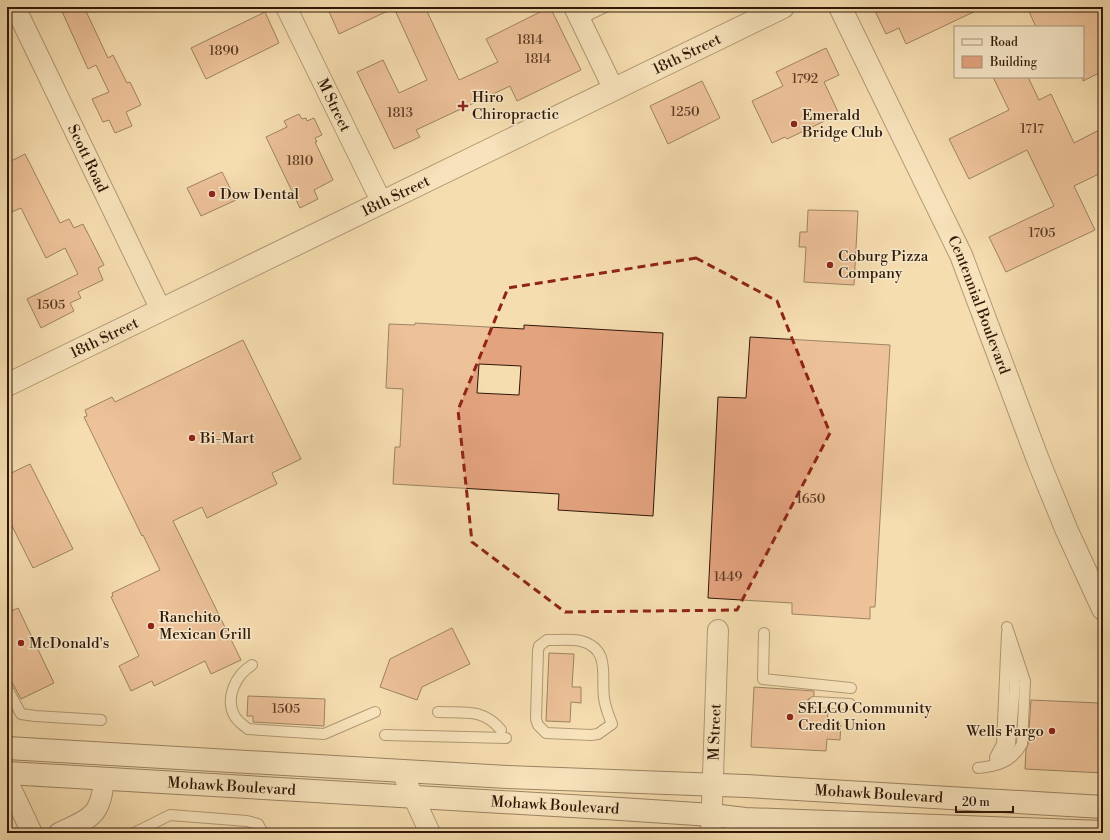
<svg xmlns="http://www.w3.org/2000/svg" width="1110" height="840" font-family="'Libre Bodoni',serif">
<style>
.building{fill:#e4a37f;stroke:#2f1807;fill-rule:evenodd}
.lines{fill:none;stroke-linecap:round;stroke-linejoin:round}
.service-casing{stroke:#604931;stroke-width:12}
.minor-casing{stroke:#604931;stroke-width:22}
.tertiary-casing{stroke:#604931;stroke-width:24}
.secondary-casing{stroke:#2f1807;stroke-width:24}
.service{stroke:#f8e9cb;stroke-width:10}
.minor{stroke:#f8e9cb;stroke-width:20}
.tertiary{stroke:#f8e9cb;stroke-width:22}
.secondary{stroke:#f8e9cb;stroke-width:22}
.marked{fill:none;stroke:#8f2418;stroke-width:3;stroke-dasharray:8 5;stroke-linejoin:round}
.poi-dot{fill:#8f2418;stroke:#f8e9cb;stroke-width:1.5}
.labels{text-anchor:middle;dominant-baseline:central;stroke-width:3;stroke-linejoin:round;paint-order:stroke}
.number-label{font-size:13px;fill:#5c3b25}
.street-label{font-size:15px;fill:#2f1807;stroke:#f8e9cb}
.poi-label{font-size:15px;fill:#2f1807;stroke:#f8e9cb;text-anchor:start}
</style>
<rect width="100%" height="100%" fill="#f5ddaf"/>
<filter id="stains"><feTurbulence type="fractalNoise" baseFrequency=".005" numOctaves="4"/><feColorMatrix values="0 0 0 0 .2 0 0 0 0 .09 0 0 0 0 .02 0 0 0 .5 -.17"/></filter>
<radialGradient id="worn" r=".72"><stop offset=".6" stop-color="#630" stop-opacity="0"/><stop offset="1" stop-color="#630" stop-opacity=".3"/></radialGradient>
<g class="building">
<polygon points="60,7 84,7 108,58 113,55 127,83 130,82 141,105 126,112 132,126 115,133 109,120 103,122 92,99 109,92 96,65 88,69"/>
<polygon points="327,7 425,7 459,80 498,62 486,39 550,7 581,70 517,101 510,86 416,130 420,137 394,149 357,72 383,60 399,93 427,80 394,8 339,34"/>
<polygon points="884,7 984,7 906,44 899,28 886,34 875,11"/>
<polygon points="1027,7 1103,7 1103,71 1083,81 1083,27 1036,27"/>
<polygon points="265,12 279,43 206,79 191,48"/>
<polygon points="826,48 839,75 824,82 839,114 787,139 785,137 772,143 752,101 783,86 776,72"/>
<polygon points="993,77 1028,77 1039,100 1051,94 1074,143 1103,128 1103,172 1074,186 1095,230 1006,272 989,237 1054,206 1027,150 969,179 949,139 1009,110"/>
<polygon points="702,81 720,118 668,144 650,106"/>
<polygon points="299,114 302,119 306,118 307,121 314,118 322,135 315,138 317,142 315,142 333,180 314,190 318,199 300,208 266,137 287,127 284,121"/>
<polygon points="25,154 60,223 69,219 74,228 83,224 104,265 98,268 103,280 78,292 81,298 70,303 74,311 41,328 27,299 78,274 65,248 46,258 21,208 7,214 7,163"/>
<polygon points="222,172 236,200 201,216 187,188"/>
<polygon points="808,210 858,211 854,285 804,282 806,247 799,247 800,232 807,232"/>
<path d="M415 323 524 329V325L663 333 653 516 558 510 559 494 393 484 395 447H400L403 389 386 388 389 324 415 325ZM479 364 521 366 519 395 477 393Z"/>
<polygon points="750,337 890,345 875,607 870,607 870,619 792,614 792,603 708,598 718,397 746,398"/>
<polygon points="243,340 301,459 272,473 277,484 207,518 202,507 173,521 241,660 211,674 205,661 154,686 152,681 131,691 119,666 139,656 111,597 113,596 112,593 160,570 143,535 142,536 84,417 87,416 85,410 112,397 115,402"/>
<polygon points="30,464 73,549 33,568 7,516 7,475"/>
<polygon points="18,608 54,683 21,699 7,673 7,613"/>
<polygon points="452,628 470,664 422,687 417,700 380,687 390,659"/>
<polygon points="549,653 574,654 572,687 581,687 581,703 571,702 570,722 546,721"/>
<polygon points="754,687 814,691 814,696 808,699 808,705 814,708 813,711 828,712 827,721 841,722 840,740 827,739 826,751 751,747"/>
<polygon points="248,696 325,699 324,726 253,722 253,716 247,716"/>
<polygon points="1031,700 1099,703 1099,710 1103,710 1103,773 1025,769 1026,750 1028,744"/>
</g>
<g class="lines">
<defs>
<g id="service">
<polyline points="580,19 605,7"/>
<polyline points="764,633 763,679 851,688"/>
<path d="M547 640C558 640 571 639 581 641 611 649 601 676 604 698 605 707 609 716 612 724L598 734 591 735 546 733 538 725 536 719 538 651 539 646Z"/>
<path d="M252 665C236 675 225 697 234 715 237 721 243 725 248 729L324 734 375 712"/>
<polyline points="7,688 21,714 35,716 101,720"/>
<polyline points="814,702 850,704"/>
<path d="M438 712C464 713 483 708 501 730"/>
<polyline points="385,735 506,738"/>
<polyline points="995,757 1002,744 1007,633"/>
<polyline points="995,762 1004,754 1010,744 1015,684 1011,653"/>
<path d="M978 768C998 766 1012 762 1022 744L1025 681 1007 627"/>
<polyline points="134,833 170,815 247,821 258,824 263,833"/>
</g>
<g id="minor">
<path id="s1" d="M15 7 161 310"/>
<path id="s2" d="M286 7 382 203"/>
<polyline points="574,7 614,90"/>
<polyline points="401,770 430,833"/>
<polyline points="7,780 32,833"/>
<path d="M59 833C91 818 101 816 104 779"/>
<path id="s3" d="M711 833 718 630"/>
</g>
<g id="tertiary">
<path id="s4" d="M840 7 961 255 1038 460 1067 531 1103 609"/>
<path id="s5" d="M7 385 783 7"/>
</g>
<g id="secondary">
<path id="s6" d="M7 748 507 777 746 786 1103 807"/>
<path id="s7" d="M7 773 605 808 712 815 745 819 1103 832"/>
</g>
</defs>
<use href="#service" class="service-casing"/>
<use href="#minor" class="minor-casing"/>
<use href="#tertiary" class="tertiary-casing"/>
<use href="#secondary" class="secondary-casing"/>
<use href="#service" class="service"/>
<use href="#minor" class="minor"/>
<use href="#tertiary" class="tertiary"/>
<use href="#secondary" class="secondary"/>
</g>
<path d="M0 0H1110V840H0ZM696 258 777 301 830 433 737 610 565 612 472 542 458 410 508 288Z" fill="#f5ddaf" fill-opacity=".55" fill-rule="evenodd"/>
<path class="marked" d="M696 258 777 301 830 433 737 610 565 612 472 542 458 410 508 288Z"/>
<g class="poi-dot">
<path d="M461 100h4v4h4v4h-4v4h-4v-4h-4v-4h4z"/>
<circle cx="794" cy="124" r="4"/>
<circle cx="212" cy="194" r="4"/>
<circle cx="830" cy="265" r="4"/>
<circle cx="192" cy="438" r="4"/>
<circle cx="151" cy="626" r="4"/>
<circle cx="21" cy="643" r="4"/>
<circle cx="790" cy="717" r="4"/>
<circle cx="1052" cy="731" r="4"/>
</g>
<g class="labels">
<g class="number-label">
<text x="530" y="40">1814</text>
<text x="224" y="51">1890</text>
<text x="538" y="59">1814</text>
<text x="805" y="79">1792</text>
<text x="685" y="112">1250</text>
<text x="400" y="113">1813</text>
<text x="1032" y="129">1717</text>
<text x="300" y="161">1810</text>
<text x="1042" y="233">1705</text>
<text x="51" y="305">1505</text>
<text x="811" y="499">1650</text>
<text x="728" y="577">1449</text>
<text x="286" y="709">1505</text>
</g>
<g class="street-label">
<text stroke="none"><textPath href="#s5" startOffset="756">18th Street</textPath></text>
<text stroke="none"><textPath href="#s2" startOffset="109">M Street</textPath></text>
<text stroke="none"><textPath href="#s1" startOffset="168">Scott Road</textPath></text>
<text stroke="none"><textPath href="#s5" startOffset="432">18th Street</textPath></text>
<text stroke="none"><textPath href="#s4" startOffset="329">Centennial Boulevard</textPath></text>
<text stroke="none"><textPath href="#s5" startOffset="108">18th Street</textPath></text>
<text stroke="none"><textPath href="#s3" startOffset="101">M Street</textPath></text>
<text stroke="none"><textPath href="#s7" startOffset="225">Mohawk Boulevard</textPath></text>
<text stroke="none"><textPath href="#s6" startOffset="873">Mohawk Boulevard</textPath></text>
<text stroke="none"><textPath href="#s7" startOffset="549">Mohawk Boulevard</textPath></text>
</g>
<g class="poi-label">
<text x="472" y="97">Hiro<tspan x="472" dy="17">Chiropractic</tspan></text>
<text x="802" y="115">Emerald<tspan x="802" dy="17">Bridge Club</tspan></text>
<text x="220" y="194">Dow Dental</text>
<text x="838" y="256">Coburg Pizza<tspan x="838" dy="17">Company</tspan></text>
<text x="200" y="438">Bi-Mart</text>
<text x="159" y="617">Ranchito<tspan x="159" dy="17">Mexican Grill</tspan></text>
<text x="29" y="643">McDonald's</text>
<text x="798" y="708">SELCO Community<tspan x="798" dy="17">Credit Union</tspan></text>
<text x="1044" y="731" text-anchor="end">Wells Fargo</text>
</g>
</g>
<rect width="1110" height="840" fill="none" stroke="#f5ddaf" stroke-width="24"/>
<rect x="8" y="8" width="1094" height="824" fill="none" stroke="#2f1807" stroke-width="2"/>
<rect x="12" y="12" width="1086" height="816" fill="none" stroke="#2f1807"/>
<rect x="954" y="26" width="130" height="52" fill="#f8e9cb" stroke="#a8957d"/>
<rect x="962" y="39" width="20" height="6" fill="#f8e9cb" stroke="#a8957d"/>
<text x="990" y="46" font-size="12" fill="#2f1807">Road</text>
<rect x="962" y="56" width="20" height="12" fill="#e4a37f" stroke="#a8957d"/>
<text x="990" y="66" font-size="12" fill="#2f1807">Building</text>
<path d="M956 806v6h57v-6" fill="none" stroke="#2f1807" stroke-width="2"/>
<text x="962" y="806" font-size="12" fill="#2f1807" stroke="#f8e9cb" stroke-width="3" paint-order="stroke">20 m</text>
<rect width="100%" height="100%" filter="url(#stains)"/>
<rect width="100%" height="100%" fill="url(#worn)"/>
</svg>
